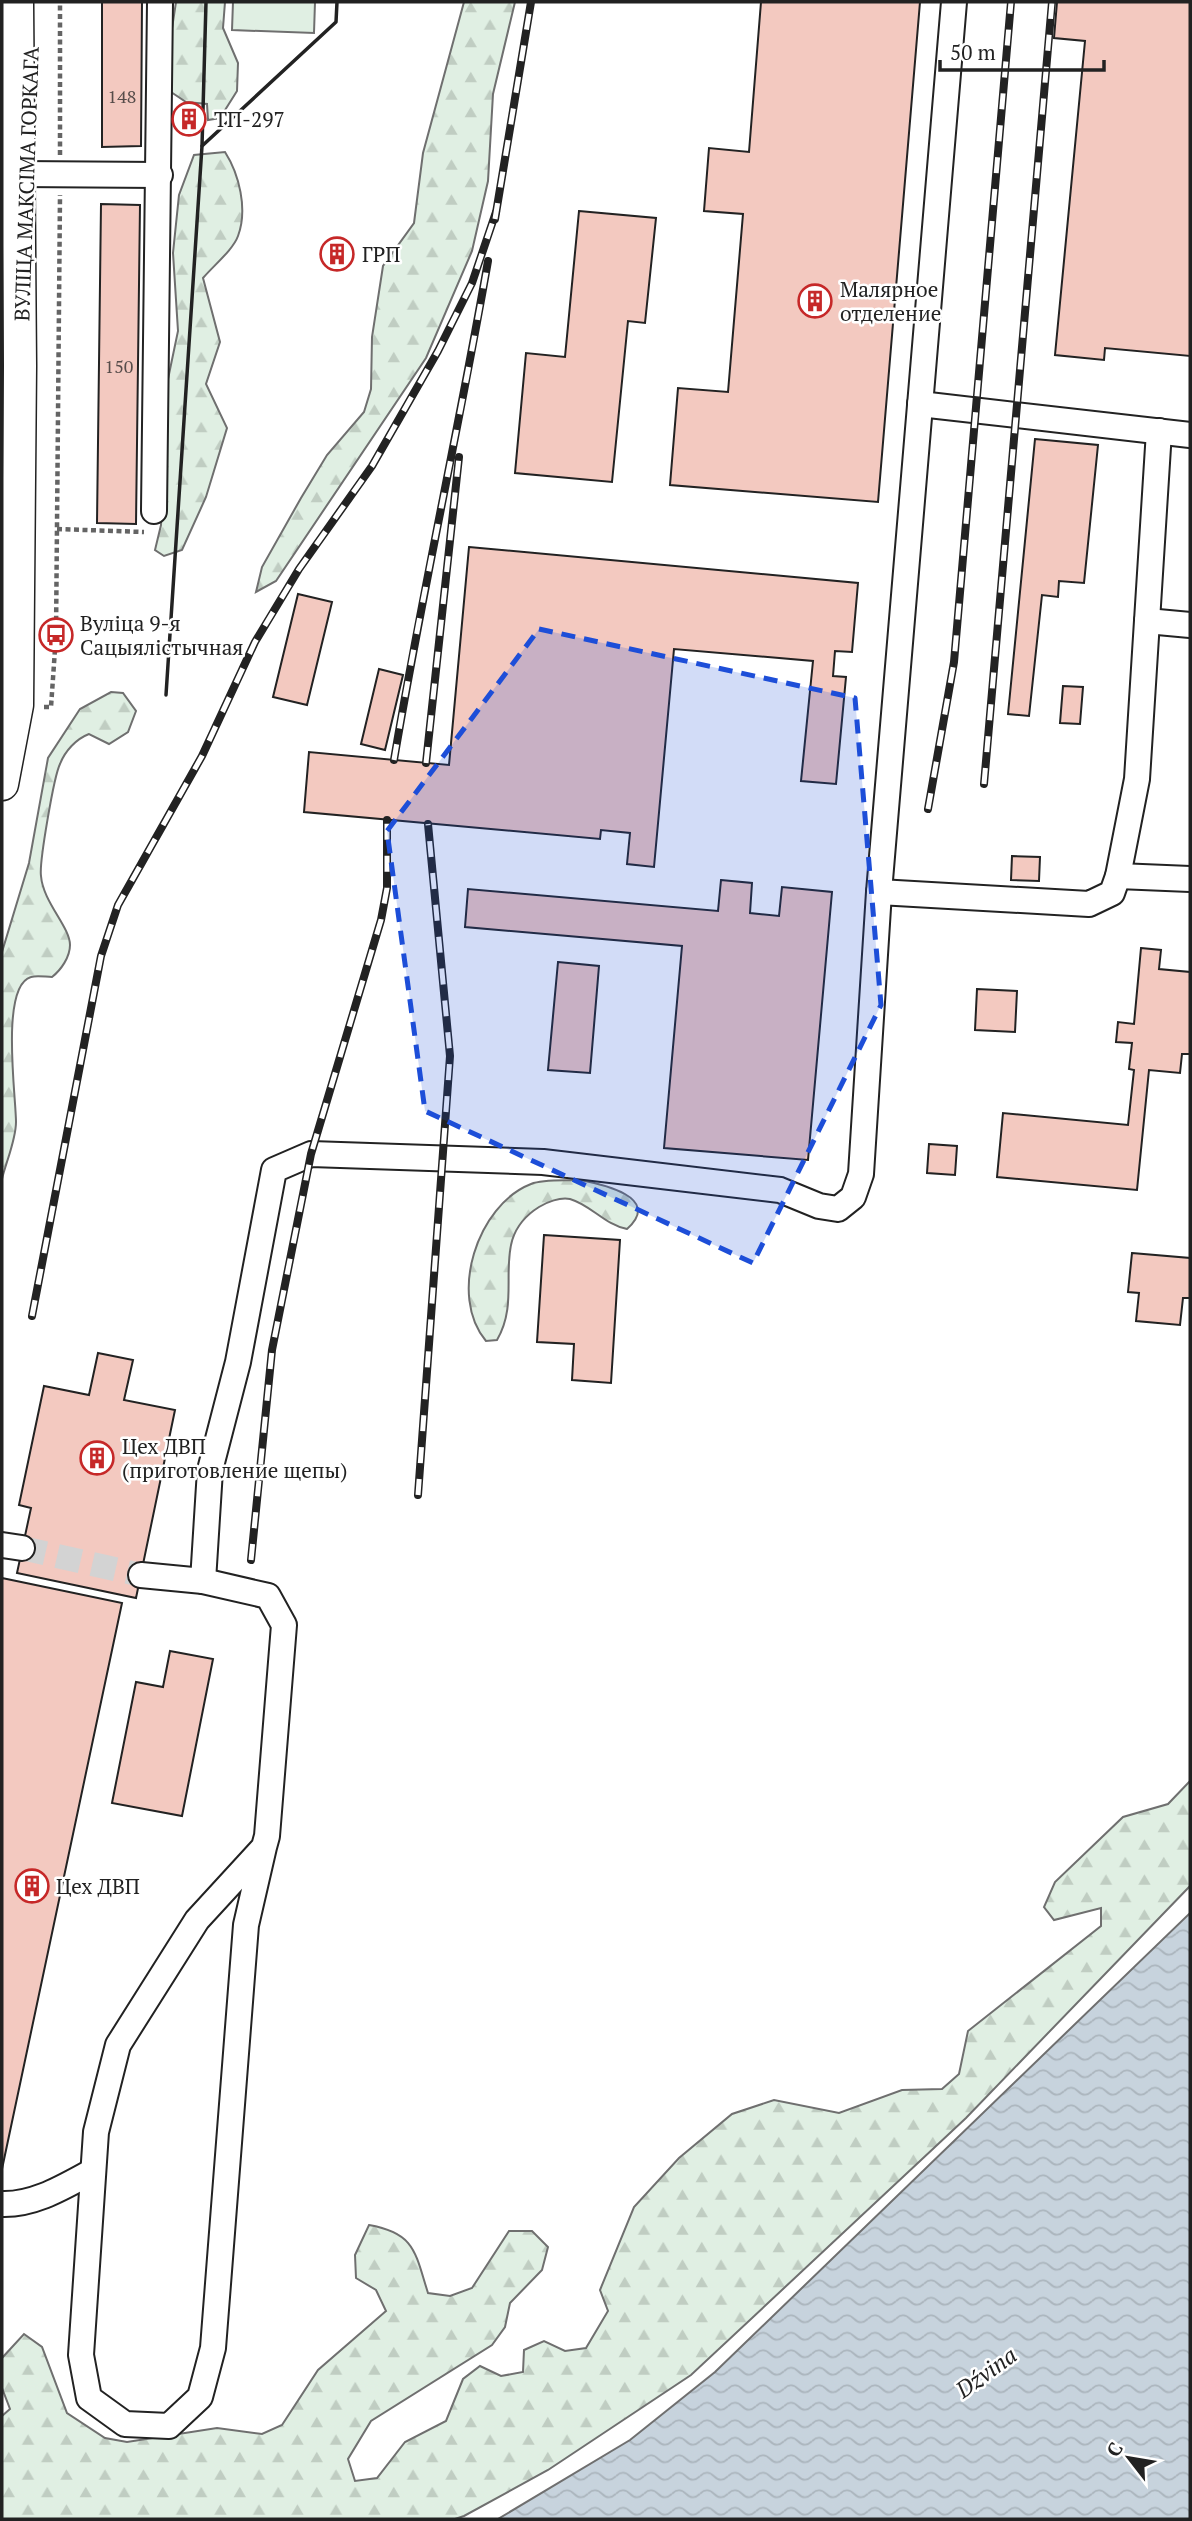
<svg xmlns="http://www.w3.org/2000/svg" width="1192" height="2521" font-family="'PT Serif',serif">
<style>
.forest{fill:url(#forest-firs);stroke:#6f6f6f;stroke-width:2}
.pitch{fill:#e0efe3;stroke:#6f6f6f;stroke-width:2}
.water{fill:url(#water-waves);stroke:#6f6f6f;stroke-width:2}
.building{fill:#f3c9c0;stroke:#222;stroke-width:2}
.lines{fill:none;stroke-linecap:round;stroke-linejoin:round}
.minor-tunnel{stroke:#d3d3d3;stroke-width:24;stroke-dasharray:24 12;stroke-linecap:butt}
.minor-casing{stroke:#222;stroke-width:28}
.major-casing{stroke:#222;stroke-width:35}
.path{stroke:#646464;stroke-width:4.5;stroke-dasharray:5 3.5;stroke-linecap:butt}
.minor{stroke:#fff;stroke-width:24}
.major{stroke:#fff;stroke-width:32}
.rail-casing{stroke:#222;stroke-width:8}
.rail{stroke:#fff;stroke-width:5;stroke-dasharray:16;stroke-linecap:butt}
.wall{stroke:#222;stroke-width:3.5}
.marked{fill:#1d4ed8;fill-opacity:0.2;stroke:#1d4ed8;stroke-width:5;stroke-dasharray:14 9;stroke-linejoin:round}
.labels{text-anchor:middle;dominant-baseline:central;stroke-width:5;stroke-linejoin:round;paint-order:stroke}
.number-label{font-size:18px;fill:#564c4a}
.poi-label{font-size:21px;fill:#222;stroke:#fff;text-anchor:start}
.street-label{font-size:21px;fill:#222;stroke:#fff}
.water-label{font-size:23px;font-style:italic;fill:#222;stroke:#fff}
</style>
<defs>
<pattern id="forest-firs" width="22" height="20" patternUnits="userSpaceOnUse" patternTransform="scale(1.75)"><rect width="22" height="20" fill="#e0efe3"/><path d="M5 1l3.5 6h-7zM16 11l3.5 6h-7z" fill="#c0cdc2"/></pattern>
<pattern id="water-waves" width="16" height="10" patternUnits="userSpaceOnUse" patternTransform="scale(1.75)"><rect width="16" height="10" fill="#c7d3dd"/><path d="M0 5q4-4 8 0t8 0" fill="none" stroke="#abb5bd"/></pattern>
</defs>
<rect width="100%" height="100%" fill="#fff"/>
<g class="forest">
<polygon points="176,2 225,2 223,28 238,63 237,91 220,118 208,120 207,104 186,102 171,92 167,61"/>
<polygon points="464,2 515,2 493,94 488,181 472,251 426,358 276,581 256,592 262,567 301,498 327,455 364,412 371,389 372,337 383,266 414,223 423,153"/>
<path d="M225 152C239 174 248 209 238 236 233 250 213 266 203 278L220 342 206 384 227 428 206 497 182 550 164 556 155 550 161 525 168 379 178 331 173 253 179 195 194 155Z"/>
<path d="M111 692 123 693 136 711 128 732 109 744 89 734C76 739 65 751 60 764 54 776 39 863 41 876 43 902 70 927 70 945 70 957 61 970 52 977 46 977 37 975 31 977 0 986 16 1096 16 1122 16 1140 6 1162 2 1179V952L29 863 48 758 80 709Z"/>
<path d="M580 1180C601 1184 663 1197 627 1229 605 1225 591 1205 570 1199 560 1197 547 1202 539 1207 486 1240 525 1293 497 1340L486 1341C448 1296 477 1205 531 1184 544 1179 565 1181 580 1180Z"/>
<path d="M1190 1781V1886L966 2118 691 2375 548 2470 464 2516 455 2519H2V2416L10 2409 2 2388V2358L24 2334 42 2347 67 2413 105 2438 127 2442 217 2428 262 2434 282 2425 318 2370 386 2311 376 2290 356 2278 355 2255 369 2225C415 2233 415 2252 428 2293L450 2296 472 2288 509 2231H532L548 2247 542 2270 510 2303 505 2327 492 2345 371 2421 348 2459 355 2481 377 2478 405 2442 446 2421 463 2379 480 2366 501 2376 523 2372 524 2350 544 2341 565 2351 586 2348 608 2311 600 2290 634 2207 679 2158 732 2114 774 2100 839 2113 902 2090 942 2089 959 2074 968 2031 1101 1926V1908L1054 1920 1044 1907 1055 1882 1123 1817 1168 1804Z"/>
</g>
<polygon class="pitch" points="233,2 315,2 314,33 232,30"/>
<polygon class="water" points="1190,1913 1190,2519 498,2519 630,2440 715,2372"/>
<g class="building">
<polygon points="102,2 142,2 141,146 102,147"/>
<polygon points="761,2 920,2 878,502 670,485 678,388 728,392 743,214 704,211 709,148 749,152"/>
<polygon points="1057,2 1190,2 1190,356 1105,348 1104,360 1055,355 1085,41 1054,38"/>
<polygon points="180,107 200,107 199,132 179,131"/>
<polygon points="101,204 140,205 136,524 97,523"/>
<polygon points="579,211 656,218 645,323 628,321 612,482 515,473 526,353 565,357"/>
<polygon points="332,243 346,247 341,265 327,262"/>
<polygon points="1035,439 1098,445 1084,583 1059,581 1058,597 1042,595 1029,716 1008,714"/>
<polygon points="469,547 858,583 852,652 835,651 833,676 846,677 836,784 801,781 813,661 674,649 654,867 627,864 630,833 601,830 600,839 304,812 309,752 449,765"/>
<polygon points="298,594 332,602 307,705 273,697"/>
<polygon points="379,669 403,675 385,750 361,744"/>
<polygon points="1063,686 1083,687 1080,724 1060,723"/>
<polygon points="1012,856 1040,857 1039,881 1011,880"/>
<polygon points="721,880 752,883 750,913 779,916 782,887 832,892 808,1160 664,1148 682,946 465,927 468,889 718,911"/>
<polygon points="1141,948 1161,950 1159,969 1190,972 1190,1054 1182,1054 1180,1073 1149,1070 1137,1190 997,1177 1003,1113 1128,1125 1134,1070 1129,1069 1132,1043 1116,1042 1118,1022 1134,1024"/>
<polygon points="558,962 599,966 590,1073 548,1070"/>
<polygon points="977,989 1017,991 1015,1032 975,1030"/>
<polygon points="929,1144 957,1146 955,1175 927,1173"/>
<polygon points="544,1235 620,1240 611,1383 572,1380 574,1344 537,1342"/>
<polygon points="1132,1253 1190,1258 1190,1298 1183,1298 1180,1325 1136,1321 1139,1293 1128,1292"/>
<polygon points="98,1353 133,1360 124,1400 175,1410 136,1598 17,1573 31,1508 19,1505 44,1386 89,1395"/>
<polygon points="2,1578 122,1603 2,2169"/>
<polygon points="170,1651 213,1659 182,1816 112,1803 136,1682 163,1687"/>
</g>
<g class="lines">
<polyline class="minor-tunnel" points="22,1548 141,1575"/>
<defs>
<g id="minor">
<polyline points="19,174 160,175"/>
<polyline points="920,404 1190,435"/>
<polyline points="154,511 160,2"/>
<polyline points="1147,621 1190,625"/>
<polyline points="1118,876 1190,879"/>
<polyline points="879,892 1089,904 1112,893 1118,876 1137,779 1159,431"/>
<polyline points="2,1545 22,1548"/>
<polyline points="141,1575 203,1581 210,1470 238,1362 274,1170 311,1154 543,1162 780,1190 819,1206 838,1209 853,1197 861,1174 879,892 954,2"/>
<polyline points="203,1581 268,1596 284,1625 267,1836 264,1847 246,1925 213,2348 200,2397 169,2426 125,2424 89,2398 81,2355 96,2132 118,2045 197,1920 264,1847"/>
<path d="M2 2204C35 2205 65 2186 93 2171"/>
</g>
<polyline id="major" points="2,784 17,705 20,366 17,2"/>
</defs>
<use href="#minor" class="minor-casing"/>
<use href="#major" class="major-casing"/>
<g class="path">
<polyline points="60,155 60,2"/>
<polyline points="57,529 144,532"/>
<polyline points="44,707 51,707 56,635 60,195"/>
</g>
<use href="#minor" class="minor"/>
<use href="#major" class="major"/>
<defs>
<g id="rail">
<polyline points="495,219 531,2"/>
<path d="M394 760C422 593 459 428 488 261"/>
<polyline points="426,763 459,457"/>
<polyline points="984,784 1052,2"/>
<polyline points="928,809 954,662 1011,2"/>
<polyline points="32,1316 101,956 118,905 202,756 255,642 299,569 372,466 438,351 472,283 496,212"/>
<polyline points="418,1495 450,1056 428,824"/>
<polyline points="251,1560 272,1350 311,1154 381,920 387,888 387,820"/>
</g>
</defs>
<use href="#rail" class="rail-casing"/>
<use href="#rail" class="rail"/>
<g class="wall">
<polyline points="202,146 206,2"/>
<polyline points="166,695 202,146 336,22 337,2"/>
</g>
</g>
<path class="marked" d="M539 629 855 698 881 1005 753 1263 425 1111 387 831Z"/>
<defs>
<symbol id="building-ring" viewBox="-11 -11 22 22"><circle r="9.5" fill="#fff" stroke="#c62828" stroke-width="1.5"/><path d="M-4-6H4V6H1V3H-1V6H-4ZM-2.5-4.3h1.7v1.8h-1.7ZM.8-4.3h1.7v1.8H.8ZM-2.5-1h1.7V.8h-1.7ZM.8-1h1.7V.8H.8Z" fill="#c62828"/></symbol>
<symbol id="bus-ring" viewBox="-11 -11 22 22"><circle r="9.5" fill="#fff" stroke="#c62828" stroke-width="1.5"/><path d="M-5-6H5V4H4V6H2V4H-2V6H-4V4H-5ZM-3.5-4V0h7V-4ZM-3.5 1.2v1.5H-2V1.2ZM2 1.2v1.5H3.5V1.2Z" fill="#c62828"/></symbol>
</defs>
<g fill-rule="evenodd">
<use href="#building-ring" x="170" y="100" width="38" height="38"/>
<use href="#building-ring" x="318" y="235" width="38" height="38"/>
<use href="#building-ring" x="796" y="282" width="38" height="38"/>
<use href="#bus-ring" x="37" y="616" width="38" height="38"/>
<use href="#building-ring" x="78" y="1439" width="38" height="38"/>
<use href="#building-ring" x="13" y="1867" width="38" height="38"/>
</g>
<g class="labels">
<g class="number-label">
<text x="122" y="96">148</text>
<text x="119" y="366">150</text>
</g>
<g class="poi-label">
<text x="214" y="119">ТП-297</text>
<text x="362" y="254">ГРП</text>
<text x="840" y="289">Малярное<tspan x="840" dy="24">отделение</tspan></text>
<text x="80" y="623">Вуліца 9-я<tspan x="80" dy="24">Сацыялістычная</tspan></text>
<text x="122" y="1446">Цех ДВП<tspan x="122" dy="24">(приготовление щепы)</tspan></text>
<text x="56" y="1886">Цех ДВП</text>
</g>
<g class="street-label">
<text transform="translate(26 184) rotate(-88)">ВУЛІЦА МАКСІМА ГОРКАГА</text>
</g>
<g class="water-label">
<text transform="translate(986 2372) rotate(-36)">Dźvina</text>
</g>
</g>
<rect width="1192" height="2521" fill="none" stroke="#222222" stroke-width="7"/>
<g transform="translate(1129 2458) rotate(301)" stroke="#ffffff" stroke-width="5" paint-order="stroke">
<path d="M0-5L12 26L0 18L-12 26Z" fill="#222222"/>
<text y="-10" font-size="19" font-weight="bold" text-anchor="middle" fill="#222222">С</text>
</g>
<path d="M940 60v10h164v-10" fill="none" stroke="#222222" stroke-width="3.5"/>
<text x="950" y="60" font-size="21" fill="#222222" stroke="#ffffff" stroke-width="5" paint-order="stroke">50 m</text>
</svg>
